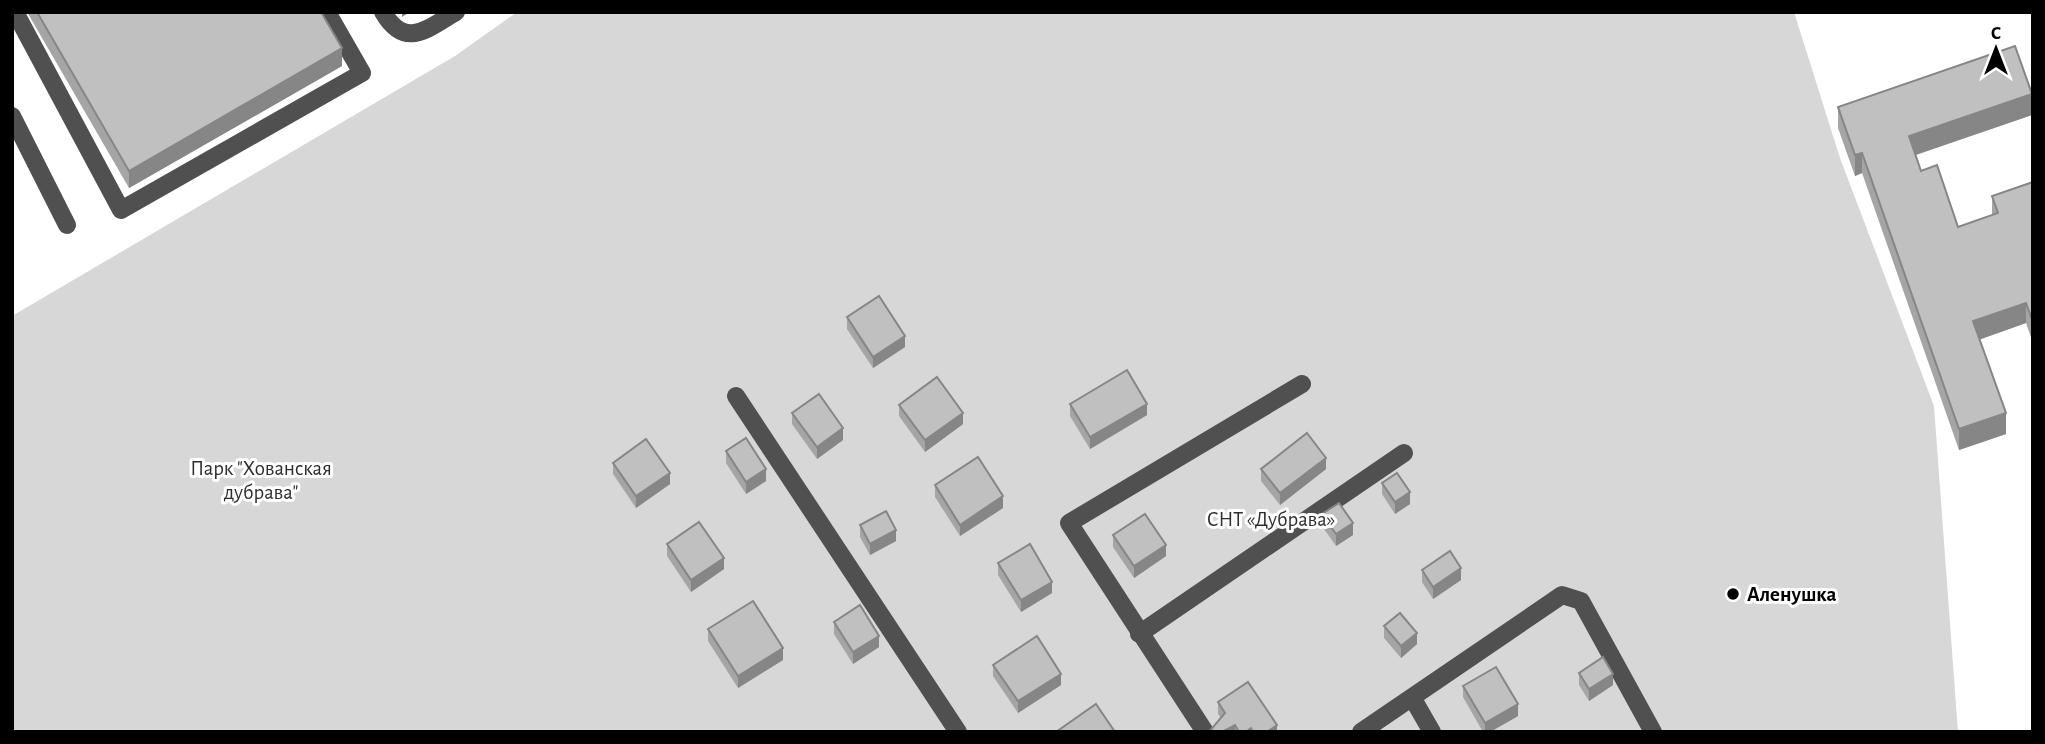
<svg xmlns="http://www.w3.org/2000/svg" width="2045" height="744" font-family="'Alegreya Sans',sans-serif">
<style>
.green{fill:#d7d7d7}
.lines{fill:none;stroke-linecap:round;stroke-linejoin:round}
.minor{stroke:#505050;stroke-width:18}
.wall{fill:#a5a5a5}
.shaded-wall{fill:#868686}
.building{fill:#c0c0c0;stroke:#868686;stroke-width:2}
.poi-dot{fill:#000;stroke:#fff;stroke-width:2.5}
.labels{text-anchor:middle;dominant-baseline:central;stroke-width:6;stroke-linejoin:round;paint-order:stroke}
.park-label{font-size:21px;fill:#2e2e2e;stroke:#fff}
.poi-label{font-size:21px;font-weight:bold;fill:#000;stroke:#fff;text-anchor:start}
</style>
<rect width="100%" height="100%" fill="#fff"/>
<polygon class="green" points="517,12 1794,12 1840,158 1934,406 1958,732 12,732 12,316 455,56"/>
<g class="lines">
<g class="minor">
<polyline points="15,12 121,210 362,73 327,12"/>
<path d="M383 12C405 50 427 29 456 12"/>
<polyline points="12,116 67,225"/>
<polyline points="736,396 958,732"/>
<polyline points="1139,634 1404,453"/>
<polyline points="1413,699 1432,732"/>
<polyline points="1205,732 1069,523 1302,384"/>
<polyline points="1361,732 1562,595 1581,601 1653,732"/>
</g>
</g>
<g class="wall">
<polygon points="27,12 321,12 342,66 129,188"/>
<polygon points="1838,107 2032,115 1916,155 1921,171 1958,227 1992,215 1992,196 2033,182 2033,343 2026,323 1980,339 2006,434 1959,450 1862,173 1855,176 1838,128"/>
<polygon points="2033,155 2033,180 2032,177 2032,156"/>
<polygon points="847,317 905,347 873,368 847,329"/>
<polygon points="1070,404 1147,415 1090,449 1070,416"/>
<polygon points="899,405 963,424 925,452 899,416"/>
<polygon points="792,413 843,440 817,459 792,424"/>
<polygon points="726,451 766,481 746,494 726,463"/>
<polygon points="613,463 670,484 636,508 613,474"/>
<polygon points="1261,469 1326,469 1280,505 1261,481"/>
<polygon points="1382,483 1410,504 1395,514 1382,494"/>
<polygon points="935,485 1003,508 960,536 935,497"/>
<polygon points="1322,514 1353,535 1336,546 1322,526"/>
<polygon points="860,525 896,541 870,555 860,537"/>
<polygon points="1113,535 1166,556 1134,578 1113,547"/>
<polygon points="667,544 724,569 691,592 667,556"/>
<polygon points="998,563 1052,593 1021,612 998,575"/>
<polygon points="1422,570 1461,580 1433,599 1422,582"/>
<polygon points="834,622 879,647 853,664 834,634"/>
<polygon points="1384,626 1417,644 1401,658 1384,638"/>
<polygon points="708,629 783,660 738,688 708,641"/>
<polygon points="993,665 1061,685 1018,713 993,676"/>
<polygon points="1579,673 1613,685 1589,701 1579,685"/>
<polygon points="1463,686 1518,716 1490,732 1483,732 1463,697"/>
<polygon points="1218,702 1277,732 1209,732 1221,718 1218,714"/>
</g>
<g class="shaded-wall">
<polygon points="402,12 410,12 402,17"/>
<polygon points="342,48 342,66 129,188 129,171"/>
<polygon points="2032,94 2032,115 1909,157 1909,136"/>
<polygon points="1862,153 1862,173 1855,176 1855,155"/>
<polygon points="2026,303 2026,323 1973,342 1973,321"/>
<polygon points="905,336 905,347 873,368 873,357"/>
<polygon points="1147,404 1147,415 1090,449 1090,437"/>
<polygon points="963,413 963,424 925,452 925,440"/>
<polygon points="2006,413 2006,434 1959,450 1959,429"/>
<polygon points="843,428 843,440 817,459 817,447"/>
<polygon points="1326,458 1326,469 1280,505 1280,493"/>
<polygon points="766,469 766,481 746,494 746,482"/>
<polygon points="670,473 670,484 636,508 636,496"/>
<polygon points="1410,492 1410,504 1395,514 1395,502"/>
<polygon points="1003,496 1003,508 960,536 960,525"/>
<polygon points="1353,523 1353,535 1336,546 1336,534"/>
<polygon points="896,530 896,541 870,555 870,544"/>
<polygon points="1166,545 1166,556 1134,578 1134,566"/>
<polygon points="724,558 724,569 691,592 691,580"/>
<polygon points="1461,568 1461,580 1433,599 1433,587"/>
<polygon points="1052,582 1052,593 1021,612 1021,600"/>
<polygon points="1417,633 1417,644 1401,658 1401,646"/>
<polygon points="879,636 879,647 853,664 853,652"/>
<polygon points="783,648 783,660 738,688 738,676"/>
<polygon points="1061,674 1061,685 1018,713 1018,701"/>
<polygon points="1613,674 1613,685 1589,701 1589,689"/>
<polygon points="1518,704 1518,716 1490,732 1485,732 1485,723"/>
<polygon points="1235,725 1235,732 1222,732"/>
<polygon points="1277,725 1277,732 1267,732"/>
</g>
<g class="building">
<polygon points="37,12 321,12 342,48 129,171"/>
<polygon points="2015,46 2032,94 1909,136 1921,171 1937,165 1958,227 1998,213 1992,196 2033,182 2033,322 2026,303 1973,321 2006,413 1959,429 1862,153 1855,155 1838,107"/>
<polygon points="879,296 905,336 873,357 847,317"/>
<polygon points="1127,370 1147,404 1090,437 1070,404"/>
<polygon points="937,377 963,413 925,440 899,405"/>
<polygon points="819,394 843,428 817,447 792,413"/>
<polygon points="1307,433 1326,458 1280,493 1261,469"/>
<polygon points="746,438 766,469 746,482 726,451"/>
<polygon points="646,439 670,473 636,496 613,463"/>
<polygon points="978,457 1003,496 960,525 935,485"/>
<polygon points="1397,473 1410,492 1395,502 1382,483"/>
<polygon points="1339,503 1353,523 1336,534 1322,514"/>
<polygon points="886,511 896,530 870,544 860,525"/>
<polygon points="1145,514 1166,545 1134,566 1113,535"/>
<polygon points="699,522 724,558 691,580 667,544"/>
<polygon points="1030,544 1052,582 1021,600 998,563"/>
<polygon points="1450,551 1461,568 1433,587 1422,570"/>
<polygon points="753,601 783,648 738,676 708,629"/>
<polygon points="860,605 879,636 853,652 834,622"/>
<polygon points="1400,613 1417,633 1401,646 1384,626"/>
<polygon points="1037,636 1061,674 1018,701 993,665"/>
<polygon points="1603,657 1613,674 1589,689 1579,673"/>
<polygon points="1496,667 1518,704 1485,723 1463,686"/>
<polygon points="1248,682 1277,725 1267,732 1253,732 1251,728 1246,732 1239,732 1235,725 1222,732 1209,732 1225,713 1218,702"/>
<polygon points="1096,704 1115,732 1056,732"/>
</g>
<circle class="poi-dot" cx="1733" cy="594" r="7"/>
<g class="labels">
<g class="park-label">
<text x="261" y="468">Парк "Хованская<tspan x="261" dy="24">дубрава"</tspan></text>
<text x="1271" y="519">СНТ «Дубрава»</text>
</g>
<g class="poi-label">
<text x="1747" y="594">Аленушка</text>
</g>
</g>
<rect width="2045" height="744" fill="none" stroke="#000000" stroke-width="28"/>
<g transform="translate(1996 49)" stroke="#ffffff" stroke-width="5" paint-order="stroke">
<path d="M0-5L12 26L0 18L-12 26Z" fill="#000000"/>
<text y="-10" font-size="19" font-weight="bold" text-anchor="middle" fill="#000000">С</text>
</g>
</svg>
